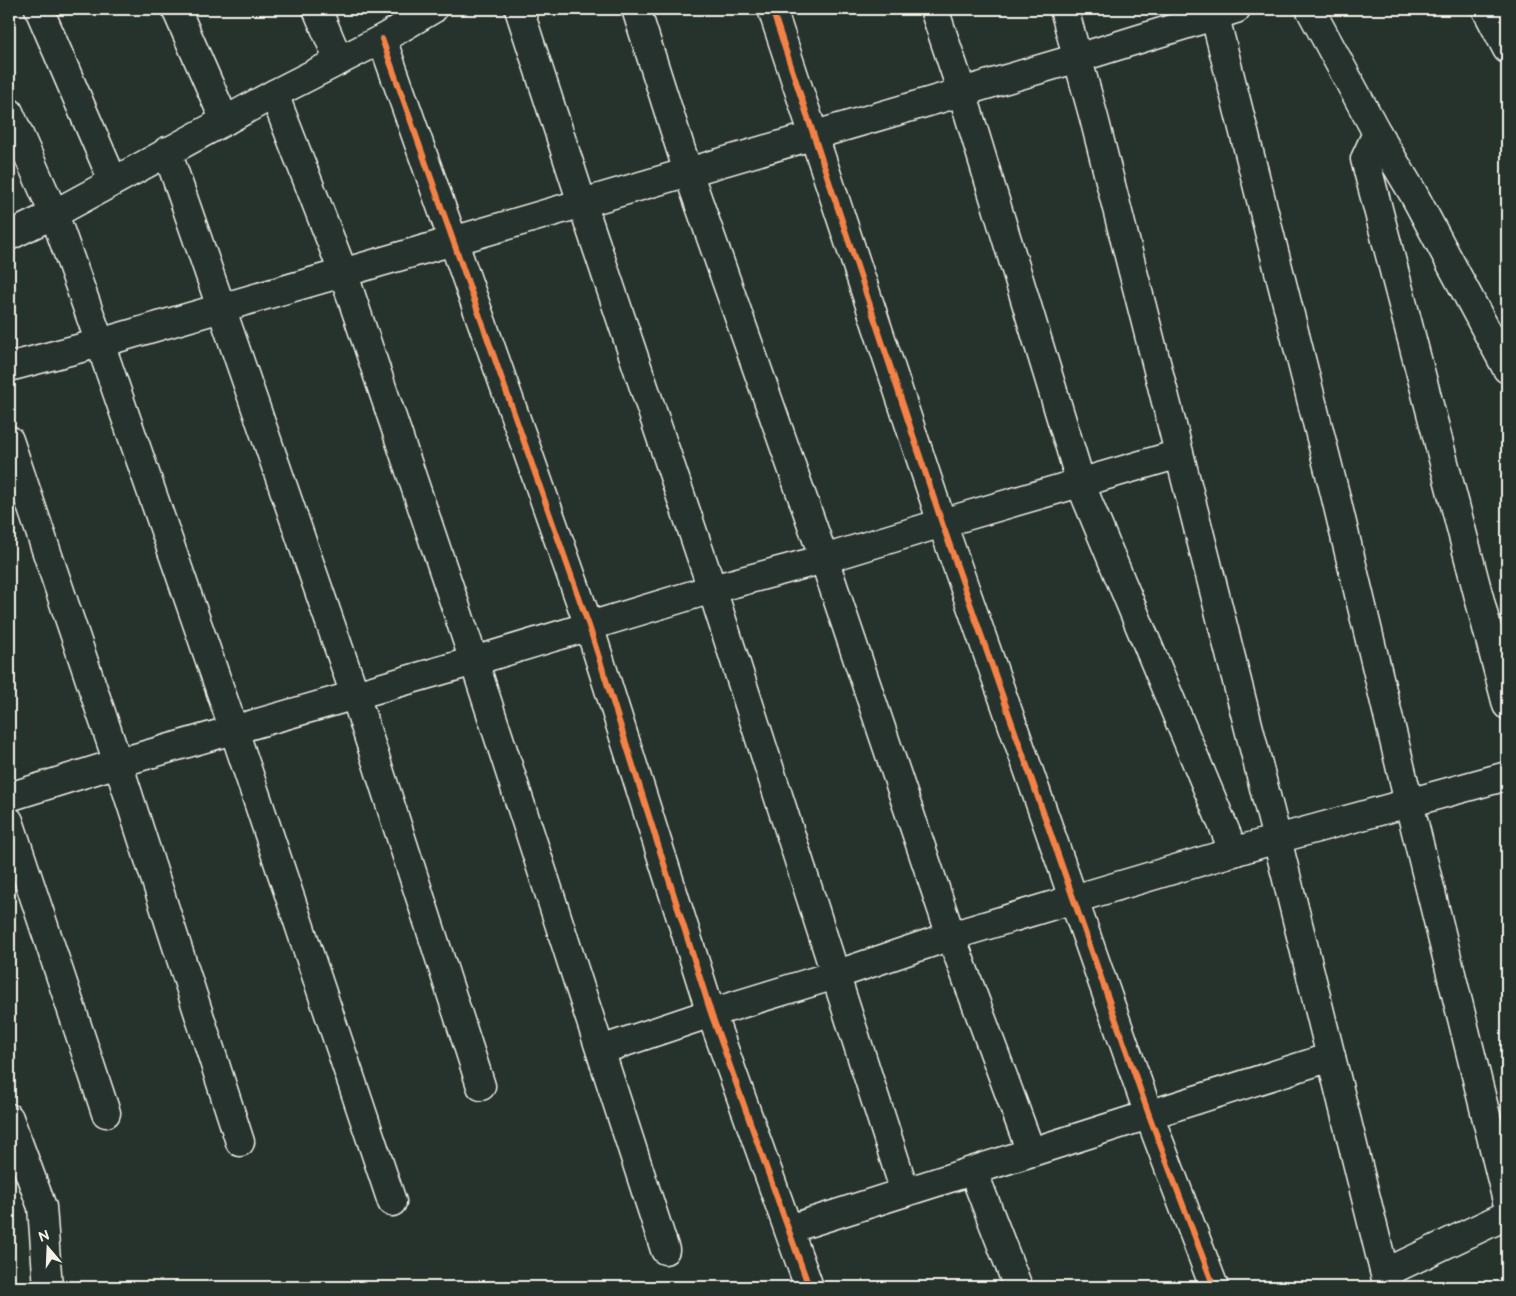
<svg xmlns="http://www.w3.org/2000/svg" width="1516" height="1296" font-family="'Balsamiq Sans',sans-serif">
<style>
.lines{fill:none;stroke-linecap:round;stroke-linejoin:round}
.street-casing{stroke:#f4f1e8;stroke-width:31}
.secondary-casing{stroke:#f4f1e8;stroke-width:31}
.street{stroke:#26332d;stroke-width:28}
.secondary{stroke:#26332d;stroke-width:28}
.cycleway-casing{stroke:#26332d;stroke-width:9}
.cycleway{stroke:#f48246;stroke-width:6}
</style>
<rect width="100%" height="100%" fill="#26332d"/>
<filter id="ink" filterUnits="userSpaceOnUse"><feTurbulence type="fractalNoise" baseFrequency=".02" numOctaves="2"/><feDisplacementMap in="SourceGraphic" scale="10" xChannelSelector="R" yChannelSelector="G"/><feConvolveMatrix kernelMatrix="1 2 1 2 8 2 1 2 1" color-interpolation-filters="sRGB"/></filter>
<g filter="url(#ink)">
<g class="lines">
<defs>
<g id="street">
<polyline points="39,9 113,181"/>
<polyline points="176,9 225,121"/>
<polyline points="317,9 339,61"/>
<polyline points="519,9 582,203 712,589 905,1192"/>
<polyline points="636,9 688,172 824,559 951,936 1031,1152"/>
<polyline points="772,9 942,523 1149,1115 1214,1287"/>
<polyline points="934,9 962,92 1083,490 1234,852"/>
<polyline points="1213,9 1335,494 1409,803 1507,1201"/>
<polyline points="1310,9 1377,133 1413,193 1507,369"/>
<polyline points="382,39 589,626 711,1013 809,1287"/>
<polyline points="274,94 343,272 474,661 665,1250"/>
<polyline points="9,112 54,214 100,343 234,730 392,1202"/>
<polyline points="1377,133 1365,159 1507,705"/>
<polyline points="167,151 355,695 481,1086"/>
<polyline points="9,236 54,214 274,94 382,39 433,9"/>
<polyline points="9,367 100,343 453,241 1078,58 1236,9"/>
<polyline points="9,440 118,763 240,1142"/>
<polyline points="9,797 118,763 474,661 712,589 824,559 942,523 1179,454"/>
<polyline points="9,821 106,1113"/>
<polyline points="601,1050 711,1013 835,975 951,936 1074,899 1277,839 1507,776"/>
<polyline points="9,1118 42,1207 48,1287"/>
<polyline points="973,1171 1018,1287"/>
<polyline points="789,1229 1331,1057"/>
<polyline points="1385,1273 1507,1215"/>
</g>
<g id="secondary">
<polyline points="1064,9 1094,118 1277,839 1388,1287"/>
<polyline points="1486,9 1507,49"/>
</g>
</defs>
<use href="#street" class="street-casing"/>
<use href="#secondary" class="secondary-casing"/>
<use href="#street" class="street"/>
<use href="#secondary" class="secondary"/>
<defs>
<g id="cycleway">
<polyline points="772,9 942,523 1149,1115 1214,1287"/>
<polyline points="382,39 589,626 711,1013 809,1287"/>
</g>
</defs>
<use href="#cycleway" class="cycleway-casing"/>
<use href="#cycleway" class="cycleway"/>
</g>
</g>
<rect width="1516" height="1296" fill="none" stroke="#26332d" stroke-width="30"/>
<rect x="15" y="15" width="1486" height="1266" fill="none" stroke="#f4f1e8" stroke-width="2" filter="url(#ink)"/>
<g transform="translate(48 1248) rotate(341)" stroke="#26332d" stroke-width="4" paint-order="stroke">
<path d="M0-4L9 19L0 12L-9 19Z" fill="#f4f1e8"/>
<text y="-8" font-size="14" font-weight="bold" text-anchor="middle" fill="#f4f1e8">N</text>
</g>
</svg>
